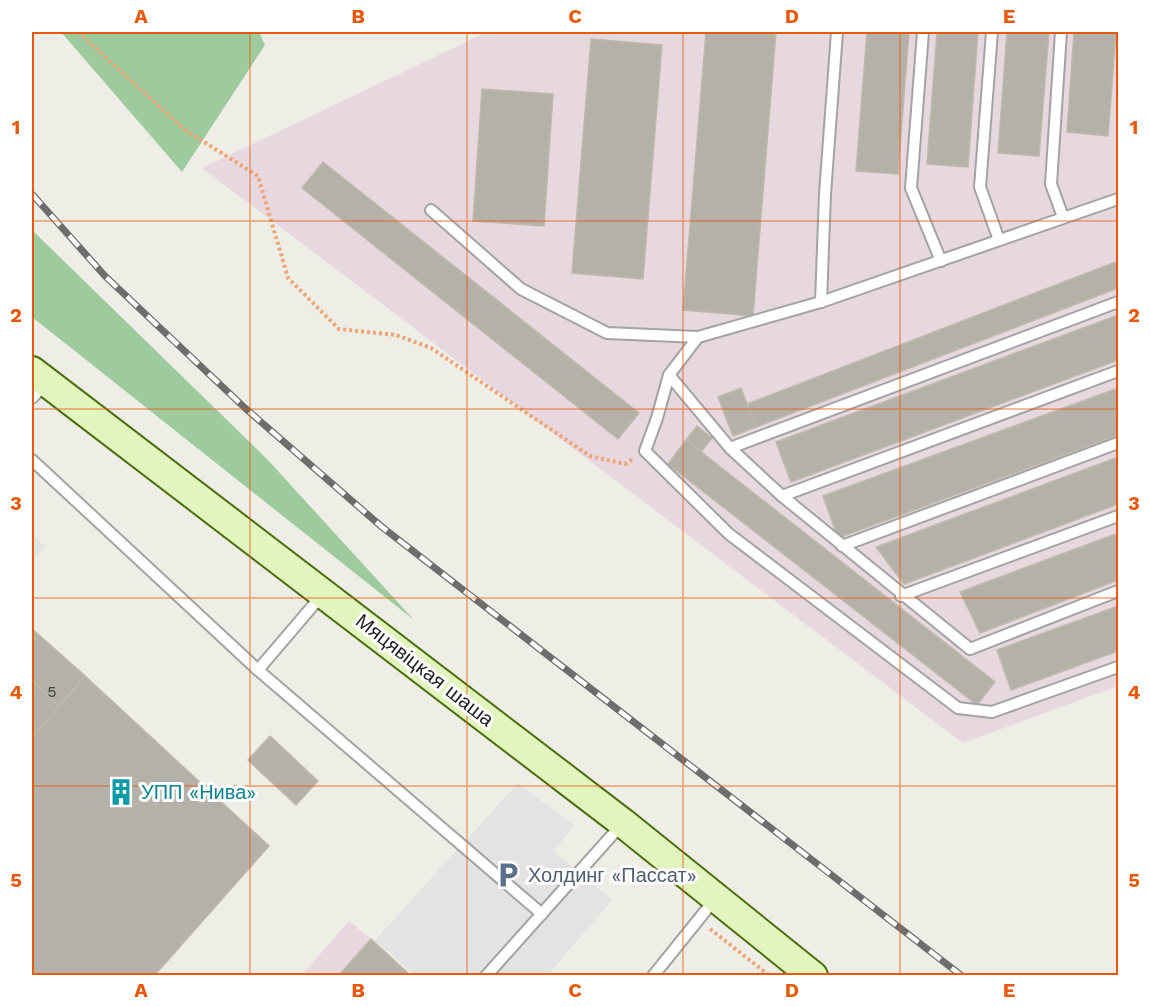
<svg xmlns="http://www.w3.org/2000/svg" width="1150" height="1007" font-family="'Work Sans',sans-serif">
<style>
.industrial{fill:#e7d8e0}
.forest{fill:#9ecb9e}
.parking{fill:#e3e3e3}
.building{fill:#b4b1a8;stroke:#bfb9a9;stroke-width:1.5}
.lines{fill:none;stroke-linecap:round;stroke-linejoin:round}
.lane-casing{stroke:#a3a3a3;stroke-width:14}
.secondary-casing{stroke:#496e0d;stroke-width:32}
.path{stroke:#efa476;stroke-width:4;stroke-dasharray:3 3;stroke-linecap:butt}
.lane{stroke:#fff;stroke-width:10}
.secondary{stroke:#e3f5be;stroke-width:28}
.rail-casing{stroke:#6d6d6d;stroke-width:7}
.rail{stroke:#fff;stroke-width:4.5;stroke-dasharray:14;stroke-linecap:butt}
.grid{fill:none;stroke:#e8590c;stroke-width:1.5;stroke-opacity:0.55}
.labels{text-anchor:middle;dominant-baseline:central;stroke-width:6;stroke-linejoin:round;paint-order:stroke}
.number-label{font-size:16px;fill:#444441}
.street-label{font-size:20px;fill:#1f1f1f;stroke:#fff}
.culture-label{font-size:20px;fill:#0d838f;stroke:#fff;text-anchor:start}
.service-label{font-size:20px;fill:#4e5e75;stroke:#fff;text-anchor:start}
.neatline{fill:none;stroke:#e8590c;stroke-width:2}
.grid-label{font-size:20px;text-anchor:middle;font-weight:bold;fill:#e8590c}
</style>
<rect width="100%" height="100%" fill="#efeee6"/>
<g class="industrial">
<polygon points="487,32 1118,32 1118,686 963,743 202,168"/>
<polygon points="349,921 371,939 411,975 301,976"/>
</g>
<g class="forest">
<polygon points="61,32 259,32 265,45 182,172"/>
<polygon points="32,230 267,459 414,620 32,317"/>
</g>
<g class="parking">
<polygon points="32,533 45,547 32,561"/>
<polygon points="518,783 574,825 554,851 612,900 548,975 414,975 375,940"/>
</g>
<g class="building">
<polygon points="706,32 776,32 753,316 683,310"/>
<polygon points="867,32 909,32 898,174 856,171"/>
<polygon points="937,32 978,32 968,167 927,164"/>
<polygon points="1007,32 1049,32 1039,156 998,153"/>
<polygon points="1074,32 1116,32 1108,136 1067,132"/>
<polygon points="591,39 662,45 643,279 572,273"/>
<polygon points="482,89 553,94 544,226 473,221"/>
<polygon points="323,162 639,413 618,439 302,188"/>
<polygon points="1118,261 1118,288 756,427 747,404"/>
<polygon points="1118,315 1118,360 791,482 776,442"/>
<polygon points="741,388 756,427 733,436 718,397"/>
<polygon points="1118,388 1118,435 838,538 823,496"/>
<polygon points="697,426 712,438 701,452 686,440"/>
<polygon points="686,440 995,682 977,705 668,464"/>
<polygon points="1118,457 1118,504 904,584 876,547"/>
<polygon points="1118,533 1118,580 980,633 960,592"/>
<polygon points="1118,606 1118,651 1011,690 997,650"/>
<polygon points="32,629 85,676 32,738"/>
<polygon points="32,629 85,676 59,706 32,681"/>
<polygon points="85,676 269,846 154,976 32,976 32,738"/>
<polygon points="270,736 318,781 296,805 248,760"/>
<polygon points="371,939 411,976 338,976"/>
</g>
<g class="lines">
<defs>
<g id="lane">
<polyline points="923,32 911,188 941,261"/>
<polyline points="992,32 980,187 999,240"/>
<polyline points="1061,32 1051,184 1063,217"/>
<polyline points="1118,199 821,302 698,337 669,375 730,448 782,496 970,649 1118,591"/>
<polyline points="431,210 521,289 607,333 698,337"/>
<polyline points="821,302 825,194 837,32"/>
<polyline points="669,375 657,418 645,451 729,534 958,708 992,712 1118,667"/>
<polyline points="32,398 46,383"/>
<polyline points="730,448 1118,302"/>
<polyline points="32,460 258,670 542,914"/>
<polyline points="782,496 1118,371"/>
<polyline points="842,546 1118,443"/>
<polyline points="901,596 1118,516"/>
<polyline points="258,670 322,595"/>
<polyline points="486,976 622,824"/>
<polyline points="653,976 715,899"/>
</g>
<polyline id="secondary" points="32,371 623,823 813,976"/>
</defs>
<use href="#lane" class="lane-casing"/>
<use href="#secondary" class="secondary-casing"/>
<g class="path">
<polyline points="78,32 185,130 258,176 288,278 339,329 396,335 431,348 590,456 625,464 633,459"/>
<polyline points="710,929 770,976"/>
</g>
<use href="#lane" class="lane"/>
<use href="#secondary" class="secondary"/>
<defs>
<polyline id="rail" points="32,194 105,276 245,408 382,527 962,976"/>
</defs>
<use href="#rail" class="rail-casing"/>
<use href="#rail" class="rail"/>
</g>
<path class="grid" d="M250 32V976M467 32V976M683 32V976M900 32V976M32 221H1118M32 409H1118M32 598H1118M32 786H1118"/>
<defs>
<symbol id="building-bare" viewBox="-9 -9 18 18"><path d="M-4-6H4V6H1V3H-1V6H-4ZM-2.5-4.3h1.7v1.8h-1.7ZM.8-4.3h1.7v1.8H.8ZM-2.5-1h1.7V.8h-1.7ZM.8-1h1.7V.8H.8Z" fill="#0f9aa8" stroke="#fff" stroke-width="2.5" paint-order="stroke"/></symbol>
<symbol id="parking-bare" viewBox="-9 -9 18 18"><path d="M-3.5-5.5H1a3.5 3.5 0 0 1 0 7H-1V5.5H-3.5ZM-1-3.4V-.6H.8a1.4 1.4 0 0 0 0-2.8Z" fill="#5c6f8a" stroke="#fff" stroke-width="2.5" paint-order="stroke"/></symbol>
</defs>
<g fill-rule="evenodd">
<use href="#building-bare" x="102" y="773" width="38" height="38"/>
<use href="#parking-bare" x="489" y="856" width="38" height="38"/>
</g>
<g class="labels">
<g class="number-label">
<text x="52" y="691">5</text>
</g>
<g class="street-label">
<text transform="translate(425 670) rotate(38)">Мяцявіцкая шаша</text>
</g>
<g class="culture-label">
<text x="141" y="792">УПП «Нива»</text>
</g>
<g class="service-label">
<text x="528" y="875">Холдинг «Пассат»</text>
</g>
</g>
<rect width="1150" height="1007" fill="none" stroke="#ffffff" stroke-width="66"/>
<rect x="33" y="33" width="1084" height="941" class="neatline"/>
<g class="grid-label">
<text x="141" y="23">A</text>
<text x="358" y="23">B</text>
<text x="575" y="23">C</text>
<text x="792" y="23">D</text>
<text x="1009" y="23">E</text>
<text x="16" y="134">1</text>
<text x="1134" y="134">1</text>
<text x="16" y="322">2</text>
<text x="1134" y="322">2</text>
<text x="16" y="510">3</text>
<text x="1134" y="510">3</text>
<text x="16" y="699">4</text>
<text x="1134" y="699">4</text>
<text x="16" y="887">5</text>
<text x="1134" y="887">5</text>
<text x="141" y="997">A</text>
<text x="358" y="997">B</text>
<text x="575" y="997">C</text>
<text x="792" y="997">D</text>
<text x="1009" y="997">E</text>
</g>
</svg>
